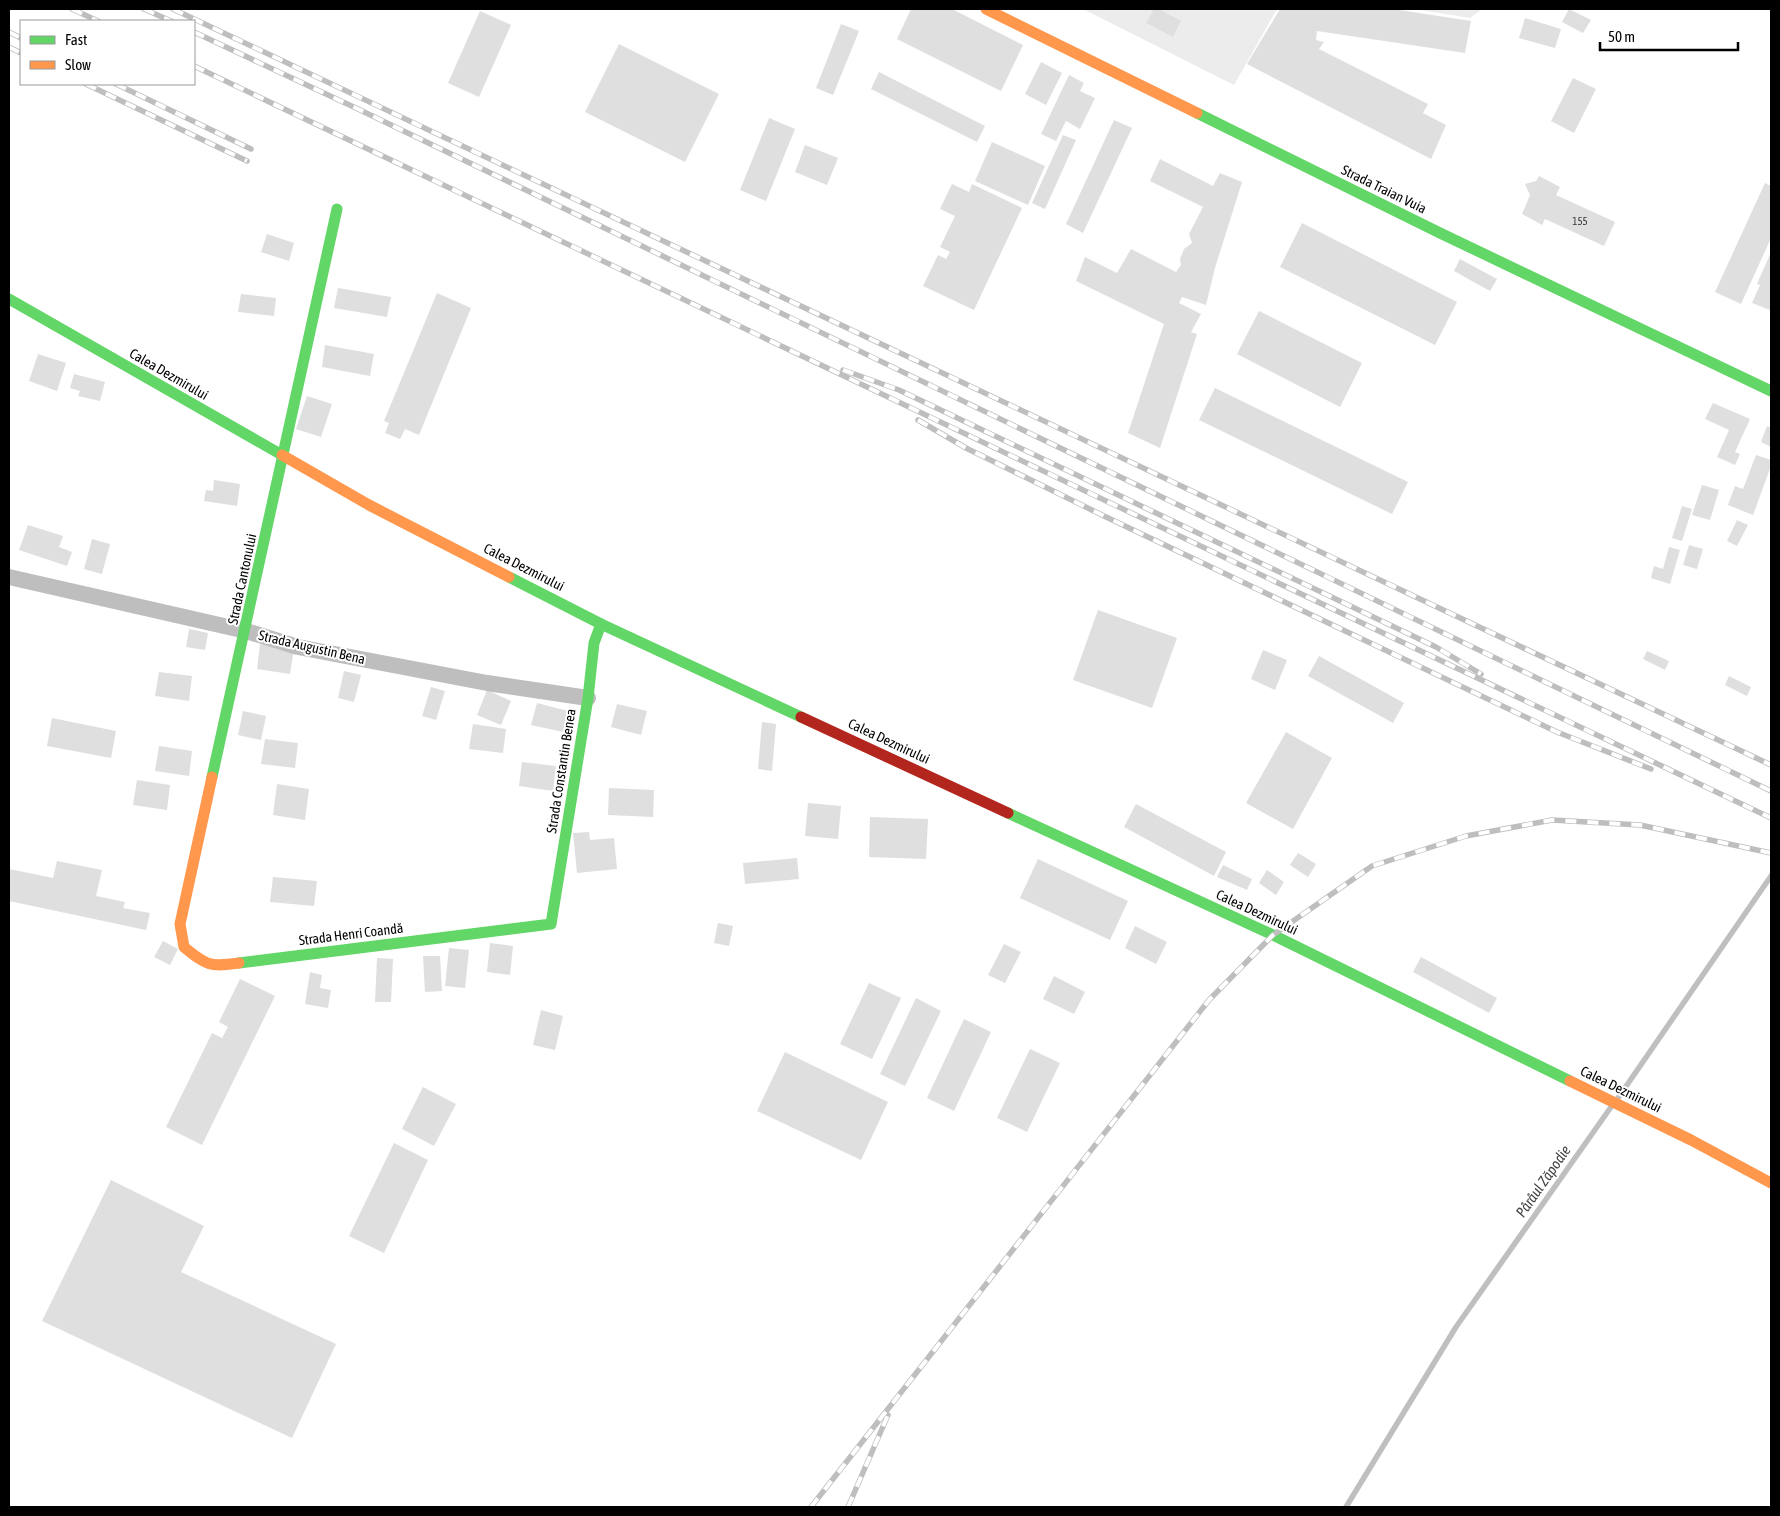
<svg xmlns="http://www.w3.org/2000/svg" width="1780" height="1516" font-family="'Asap Condensed',sans-serif">
<style>
.green{fill:#ececec}
.lines{fill:none;stroke-linecap:round;stroke-linejoin:round}
.stream{stroke:#bfbfbf;stroke-width:5.5}
.building{fill:#dfdfdf}
.street{stroke:#bebebe;stroke-width:16}
.fast{stroke:#63d668;stroke-width:11}
.slow{stroke:#ff974d;stroke-width:11}
.jam{stroke:#b3261e;stroke-width:11}
.rail-casing{stroke:#bebebe;stroke-width:5.5}
.rail{stroke:#fff;stroke-width:4;stroke-dasharray:11;stroke-linecap:butt}
.labels{text-anchor:middle;dominant-baseline:central;stroke-width:4;stroke-linejoin:round;paint-order:stroke}
.number-label{font-size:11px;fill:#383838}
.street-label{font-size:14px;fill:#000;stroke:#fff}
.water-label{font-size:15px;font-style:italic;fill:#444;stroke:#fff}
</style>
<rect width="100%" height="100%" fill="#fff"/>
<g class="green">
<polygon points="1083,9 1277,9 1234,85"/>
<polygon points="1415,9 1482,9 1470,18"/>
</g>
<g class="lines">
<g class="stream">
<polyline points="1618,1098 1771,876"/>
<polyline points="1346,1507 1456,1327 1611,1107"/>
</g>
</g>
<g class="building">
<polygon points="911,9 952,9 1023,45 1001,91 897,39"/>
<polygon points="1154,9 1159,9 1181,21 1173,37 1146,23"/>
<polygon points="1280,9 1393,9 1471,21 1465,53 1317,31 1316,40 1324,42 1319,49 1428,104 1423,113 1446,125 1431,159 1247,64"/>
<polygon points="1569,9 1591,20 1583,33 1562,22"/>
<polygon points="480,11 511,25 479,97 448,83"/>
<polygon points="1525,18 1561,29 1555,48 1519,38"/>
<polygon points="841,24 859,31 833,95 816,88"/>
<polygon points="619,44 719,94 685,162 585,112"/>
<polygon points="1041,62 1062,73 1046,105 1025,94"/>
<polygon points="879,72 985,126 977,142 871,89"/>
<polygon points="1069,75 1084,83 1080,91 1095,98 1080,129 1066,121 1056,141 1041,134"/>
<polygon points="1573,78 1596,89 1574,133 1551,121"/>
<polygon points="769,118 795,129 766,201 740,190"/>
<polygon points="1114,120 1132,128 1083,233 1066,224"/>
<polygon points="1063,135 1076,140 1045,209 1032,203"/>
<polygon points="992,142 1045,166 1028,205 975,181"/>
<polygon points="805,145 838,158 827,185 795,172"/>
<polygon points="1160,159 1213,186 1220,173 1242,182 1215,268 1206,305 1182,297 1179,303 1201,314 1191,332 1197,334 1160,448 1128,433 1164,324 1076,281 1085,257 1117,273 1131,249 1176,272 1181,265 1180,259 1184,249 1192,243 1189,234 1203,207 1150,181"/>
<polygon points="1539,176 1560,187 1556,195 1615,222 1604,246 1545,219 1542,225 1522,214 1530,195 1525,184 1536,181"/>
<polygon points="1765,183 1771,186 1771,238 1741,304 1715,292"/>
<polygon points="952,184 969,192 972,184 1022,208 974,310 923,286 938,255 946,259 950,252 940,247 955,216 940,209"/>
<polygon points="1302,223 1457,302 1435,345 1280,267"/>
<polygon points="267,234 294,243 289,261 261,252"/>
<polygon points="1771,252 1771,307 1770,310 1752,303 1760,285 1757,284"/>
<polygon points="1460,259 1497,279 1490,291 1454,271"/>
<polygon points="338,288 391,297 387,317 334,308"/>
<polygon points="437,293 471,308 419,435 405,429 400,439 385,433 389,423 384,421"/>
<polygon points="241,294 276,298 274,316 238,312"/>
<polygon points="1259,311 1362,363 1340,407 1237,354"/>
<polygon points="325,345 374,354 370,376 322,367"/>
<polygon points="38,354 66,363 57,391 29,381"/>
<polygon points="74,374 105,382 100,401 78,396 80,391 70,388"/>
<polygon points="1215,388 1408,482 1392,514 1199,420"/>
<polygon points="307,396 332,404 321,437 296,429"/>
<polygon points="1713,403 1750,419 1735,452 1740,454 1735,465 1717,457 1729,430 1705,419"/>
<polygon points="1767,426 1771,428 1771,447 1761,442"/>
<polygon points="1756,455 1771,460 1771,466 1753,515 1728,505 1735,486 1743,489"/>
<polygon points="214,480 240,484 237,506 204,501 206,490 213,491"/>
<polygon points="1702,485 1719,490 1710,520 1692,515"/>
<polygon points="1682,506 1692,509 1682,541 1672,538"/>
<polygon points="1737,520 1748,525 1737,546 1727,541"/>
<polygon points="28,525 63,536 59,547 72,552 67,566 19,550"/>
<polygon points="92,539 110,544 102,574 84,569"/>
<polygon points="1689,545 1703,549 1697,569 1683,565"/>
<polygon points="1669,547 1680,550 1670,584 1651,578 1654,566 1663,569"/>
<polygon points="1098,610 1177,638 1152,708 1073,680"/>
<polygon points="189,629 208,633 205,650 186,647"/>
<polygon points="260,644 294,649 290,674 257,669"/>
<polygon points="1263,650 1287,660 1275,690 1251,679"/>
<polygon points="1647,651 1669,661 1665,670 1643,659"/>
<polygon points="1319,656 1404,703 1393,723 1308,676"/>
<polygon points="344,671 361,675 354,702 338,698"/>
<polygon points="159,672 192,676 189,701 155,696"/>
<polygon points="1729,676 1751,687 1747,696 1725,685"/>
<polygon points="431,687 445,691 436,720 422,716"/>
<polygon points="487,690 511,701 501,725 477,715"/>
<polygon points="537,703 568,711 563,732 531,725"/>
<polygon points="617,704 647,711 641,735 611,727"/>
<polygon points="243,711 266,716 261,740 238,735"/>
<polygon points="52,718 116,731 111,758 47,746"/>
<polygon points="762,722 776,724 772,771 758,769"/>
<polygon points="473,724 506,729 503,753 469,749"/>
<polygon points="1286,732 1332,758 1293,829 1246,803"/>
<polygon points="265,739 298,743 295,768 261,764"/>
<polygon points="159,746 192,751 189,776 155,771"/>
<polygon points="522,762 556,766 553,791 519,786"/>
<polygon points="137,780 170,785 167,810 133,805"/>
<polygon points="277,784 309,789 305,820 273,815"/>
<polygon points="609,788 654,790 653,817 608,815"/>
<polygon points="808,803 841,806 838,839 805,836"/>
<polygon points="1136,804 1226,852 1214,876 1124,827"/>
<polygon points="870,817 928,819 926,859 869,857"/>
<polygon points="589,832 590,840 614,838 617,869 577,873 573,833"/>
<polygon points="1298,853 1316,864 1308,877 1290,865"/>
<polygon points="797,858 799,879 745,884 743,863"/>
<polygon points="1038,859 1128,901 1110,940 1020,898"/>
<polygon points="57,861 102,870 96,896 125,902 123,908 150,913 146,930 9,901 9,869 53,878"/>
<polygon points="1223,865 1252,879 1247,890 1217,877"/>
<polygon points="1267,870 1284,882 1276,895 1259,883"/>
<polygon points="273,877 317,881 314,906 270,902"/>
<polygon points="718,923 733,926 729,946 714,943"/>
<polygon points="1135,926 1167,942 1156,964 1125,948"/>
<polygon points="163,941 178,949 170,965 154,957"/>
<polygon points="490,943 513,946 510,975 487,972"/>
<polygon points="1004,944 1021,952 1005,983 988,975"/>
<polygon points="449,948 469,950 465,988 445,986"/>
<polygon points="423,956 440,956 442,991 425,992"/>
<polygon points="1421,957 1497,998 1489,1013 1413,972"/>
<polygon points="377,958 393,959 391,1002 375,1002"/>
<polygon points="310,972 322,975 320,988 331,990 328,1008 305,1004"/>
<polygon points="1054,976 1085,992 1074,1014 1043,999"/>
<polygon points="240,979 275,996 202,1145 166,1127 212,1033 222,1038 228,1027 219,1022"/>
<polygon points="869,983 901,998 872,1059 840,1044"/>
<polygon points="916,998 941,1011 905,1086 880,1074"/>
<polygon points="541,1010 563,1016 555,1050 533,1045"/>
<polygon points="964,1019 991,1032 954,1111 927,1098"/>
<polygon points="1030,1049 1060,1063 1027,1132 997,1118"/>
<polygon points="785,1052 888,1102 861,1160 757,1111"/>
<polygon points="423,1087 456,1104 434,1146 402,1129"/>
<polygon points="394,1143 428,1160 384,1253 349,1236"/>
<polygon points="111,1180 204,1226 181,1272 336,1344 292,1438 42,1321"/>
</g>
<g class="lines">
<polyline class="street" points="9,577 246,631 298,647 487,683 588,698"/>
<g class="fast">
<polyline points="1197,113 1440,233 1771,391"/>
<polyline points="9,299 282,455"/>
<polyline points="509,577 601,624 801,717"/>
<polyline points="212,777 337,209"/>
<polyline points="1008,813 1273,935 1570,1081"/>
<polyline points="239,963 551,924 588,698 594,643 601,624"/>
</g>
<g class="slow">
<polyline points="986,9 1197,113"/>
<polyline points="282,455 369,505 509,577"/>
<path d="M212 777 180 924 184 947C207 966 210 967 239 963"/>
<polyline points="1570,1081 1691,1140 1771,1183"/>
</g>
<polyline class="jam" points="801,717 1008,813"/>
<defs>
<g id="rail">
<polyline points="72,9 98,21"/>
<polyline points="144,9 171,21"/>
<polyline points="173,9 1771,765"/>
<polyline points="9,32 21,38"/>
<polyline points="194,32 358,109 1771,791"/>
<polyline points="9,47 21,53"/>
<polyline points="194,66 1771,818"/>
<polyline points="86,84 247,161"/>
<polyline points="116,84 251,149"/>
<polyline points="843,370 899,390 1436,647 1481,674"/>
<polyline points="918,420 966,448 1104,516 1557,732 1651,769"/>
<polyline points="811,1507 1209,1000 1273,935 1372,866 1466,836 1552,820 1640,825 1771,853"/>
<polyline points="848,1507 888,1415"/>
</g>
</defs>
<use href="#rail" class="rail-casing"/>
<use href="#rail" class="rail"/>
</g>
<g class="labels">
<g class="number-label">
<text x="1580" y="221">155</text>
</g>
<g class="street-label">
<text transform="translate(1384 189) rotate(26)">Strada Traian Vuia</text>
<text transform="translate(169 374) rotate(30)">Calea Dezmirului</text>
<text transform="translate(524 567) rotate(27)">Calea Dezmirului</text>
<text transform="translate(242 579) rotate(-78)">Strada Cantonului</text>
<text transform="translate(312 647) rotate(13)">Strada Augustin Bena</text>
<text transform="translate(889 741) rotate(25)">Calea Dezmirului</text>
<text transform="translate(561 771) rotate(-81)">Strada Constantin Benea</text>
<text transform="translate(1257 912) rotate(25)">Calea Dezmirului</text>
<text transform="translate(351 934) rotate(-7)">Strada Henri Coandă</text>
<text transform="translate(1621 1089) rotate(26)">Calea Dezmirului</text>
</g>
<g class="water-label">
<text transform="translate(1543 1181) rotate(-55)">Pârâul Zăpodie</text>
</g>
</g>
<rect width="1780" height="1516" fill="none" stroke="#000000" stroke-width="20"/>
<rect x="20" y="20" width="175" height="65" fill="#ffffff" stroke="#999999"/>
<rect x="30" y="36" width="25" height="8" fill="#63d668" stroke="#999999"/>
<text x="65" y="45" font-size="15" fill="#000000">Fast</text>
<rect x="30" y="61" width="25" height="8" fill="#ff974d" stroke="#999999"/>
<text x="65" y="70" font-size="15" fill="#000000">Slow</text>
<path d="M1600 42v8h138v-8" fill="none" stroke="#000000" stroke-width="2.5"/>
<text x="1608" y="42" font-size="15" fill="#000000" stroke="#ffffff" stroke-width="4" paint-order="stroke">50 m</text>
</svg>
